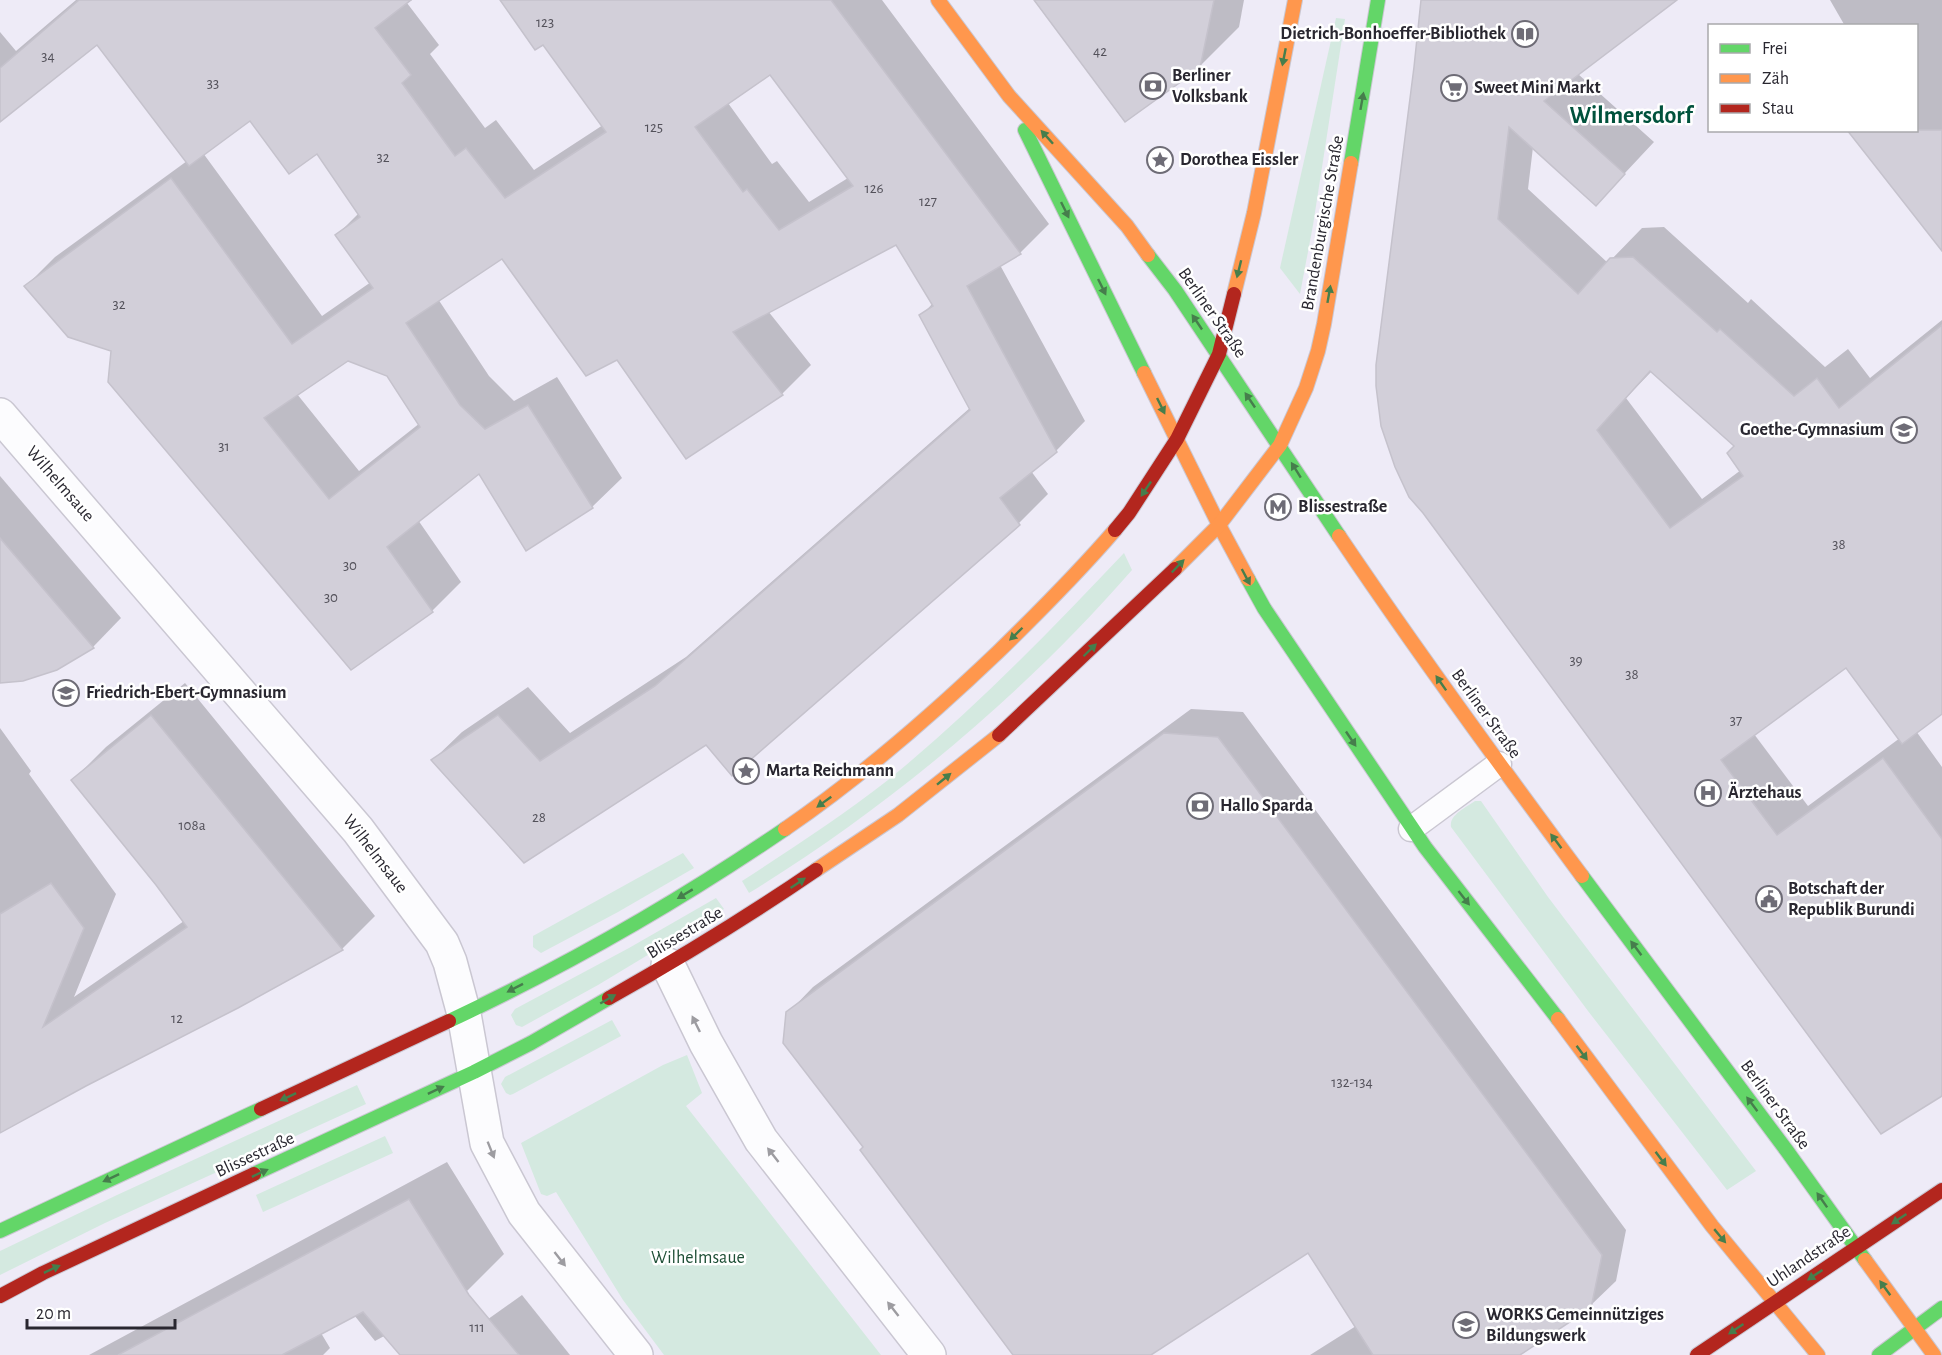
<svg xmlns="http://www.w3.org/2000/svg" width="1942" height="1355" font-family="'Alegreya Sans',sans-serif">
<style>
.green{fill:#d4e9e0}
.shadow{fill:#0003;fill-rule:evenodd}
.building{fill:#d2cfd9;stroke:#c5c2cc;stroke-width:1.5;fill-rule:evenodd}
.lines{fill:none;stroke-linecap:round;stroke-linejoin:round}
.lane-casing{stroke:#cac7d2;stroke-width:27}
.street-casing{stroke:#cac7d2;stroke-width:36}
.fast-casing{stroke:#cac7d2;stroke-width:16}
.slow-casing{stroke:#cac7d2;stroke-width:16}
.jam-casing{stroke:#cac7d2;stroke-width:16}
.lane{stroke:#fcfcfe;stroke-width:24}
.street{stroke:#fcfcfe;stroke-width:33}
.fast{stroke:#63d668;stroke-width:14}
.slow{stroke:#ff974d;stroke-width:14}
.jam{stroke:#b3261e;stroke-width:14}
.oneway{fill:#467e4c}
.oneway2{fill:#9d9ca1}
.labels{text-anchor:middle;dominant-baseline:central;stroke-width:5;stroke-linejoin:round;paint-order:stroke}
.number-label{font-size:15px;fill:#53515a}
.poi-label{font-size:18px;font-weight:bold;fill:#292730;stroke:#fff;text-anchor:start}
.street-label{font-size:18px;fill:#292730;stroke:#fff}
.park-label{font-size:18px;fill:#1d4e35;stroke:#fff}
.district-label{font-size:24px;font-weight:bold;fill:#00523c;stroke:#fff}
</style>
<rect width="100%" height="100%" fill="#eeebf7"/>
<g class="green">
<polygon points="1336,18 1345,19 1313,225 1300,294 1280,268"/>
<path d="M1124 553 1132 570C1025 693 888 808 749 893L742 881C791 849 841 817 888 780 973 711 1049 632 1124 553Z"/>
<path d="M1475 801H1481L1548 897 1756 1171 1727 1190 1588 1011 1451 827C1449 815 1465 808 1475 801Z"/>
<polygon points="683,853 694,868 618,912 541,953 533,947 533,936"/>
<polygon points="716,898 724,909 598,985 522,1027 516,1025 511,1015 515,1009 629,948"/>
<polygon points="612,1020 621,1036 513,1094 510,1095 506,1093 501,1084 505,1077"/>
<polygon points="687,1055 702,1093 686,1106 881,1355 664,1355 623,1300 556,1192 547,1196 541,1194 521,1143 663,1065"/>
<polygon points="357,1085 366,1104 105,1223 0,1275 0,1251 117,1195"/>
<polygon points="385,1136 393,1153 263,1212 256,1195"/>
</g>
<g class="shadow">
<path d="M76 0H412L407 3 439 45 430 54 485 128 496 120 534 170 603 125 543 42 502 0H882L1049 224 1020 253 1000 265 1085 421 1056 451 1031 471 1048 494 1019 523 707 743 525 861 433 760 462 732 528 687 570 733 686 657 971 407 921 316 933 303 897 243 768 311 811 365 782 394 686 457 617 358 502 257 438 299 489 376 514 401 557 377 622 478 592 507 480 471 418 520 461 582 432 611 112 350 26 286 55 257 187 161 97 43 0 120V32L16 51ZM771 73 848 178 809 202 777 161 772 164 728 103ZM250 119 317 152 359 213 337 235 371 282 322 316 203 153ZM348 359 388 375 420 423 359 471 297 394Z"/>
<polygon points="1037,0 1244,0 1239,27 1199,67"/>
<path d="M1422 0H1674L1578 74 1654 142 1596 204 1533 147 1528 189 1608 263 1642 228 1664 227 1748 303 1751 299 1825 367 1848 349 1870 378 1942 320V712L1916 731 1942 767V1095L1424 512ZM1652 371 1735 446 1741 470 1702 499 1626 398ZM1846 666 1900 738 1808 806 1754 734Z"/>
<polygon points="1830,0 1942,0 1942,249 1916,130 1916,26 1845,26"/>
<polygon points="0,476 121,618 93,647 0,682"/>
<polygon points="185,683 375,916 342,949 0,1130 0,728 31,771 29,774 116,894 74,997 184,921 157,884 73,780 106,747"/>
<polygon points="1191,709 1243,712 1626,1230 1616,1281 1590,1306 1517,1355 1310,1355 1356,1326 1309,1251 1149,1355 1016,1355 864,1147 788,1013 813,987"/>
<polygon points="447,1162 504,1254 467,1291 375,1341 354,1315 321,1333 330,1348 323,1355 89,1355"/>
<polygon points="522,1295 570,1355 439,1355 439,1354"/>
</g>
<g class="building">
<path d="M79 0H411L375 28 411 75 402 83 455 156 466 148 505 198 606 132 543 45 535 50 500 0H831L1021 254 967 286 1057 452 1000 498 1020 525 732 776 706 745 524 863 431 760 498 715 540 761 655 686 970 410 919 315 933 306 896 245 733 332 783 395 686 459 617 360 586 376 502 259 406 323 460 405 485 429 528 405 593 508 526 551 479 474 387 547 433 612 351 670 108 382 111 351 68 337 24 286 171 178 292 344 373 288 335 235 360 217 317 154 289 174 250 121 189 166 97 45 0 122V68ZM770 75 853 186 779 230 747 189 743 192 695 127ZM348 361 387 376 420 427 329 499 264 418Z"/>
<polygon points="1034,0 1214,0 1200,68 1125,122"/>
<path d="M1421 0H1677L1544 101 1625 174 1596 206 1509 127 1498 219 1578 294 1610 258 1633 257 1717 332 1720 329 1794 396 1817 378 1839 408 1942 325V714L1902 744 1846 668 1721 760 1777 835 1883 758 1942 839V1096L1881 1134 1423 513 1409 497 1395 467 1381 426 1376 386V365L1414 67ZM1650 371 1734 446 1727 453 1743 476 1670 528 1597 430Z"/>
<polygon points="1847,130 1942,130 1942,251"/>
<polygon points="0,538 94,648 57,670 23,681 0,683"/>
<polygon points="151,715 343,950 238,1008 86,1086 0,1133 0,914 51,883 84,928 43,1027 187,927 156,885 71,780"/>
<polygon points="1164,733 1218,737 1602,1255 1591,1308 1520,1355 1373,1355 1308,1253 1151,1355 1013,1355 860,1150 863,1147 783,1043 786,1012"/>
<polygon points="409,1199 469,1295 519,1355 400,1355 363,1312 282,1355 118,1355"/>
</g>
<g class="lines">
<defs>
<polyline id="lane" points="1411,829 1499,764"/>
<g id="street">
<polyline points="0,415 358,830 442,943 450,962 464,1014 487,1143 524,1213 636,1355"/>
<polyline points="668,965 706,1043 761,1140 929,1355"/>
</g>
<g id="fast">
<polyline points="1025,130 1144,373"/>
<polyline points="1351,163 1378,0"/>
<polyline points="1148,255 1175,290 1339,536"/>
<polyline points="1248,579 1264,608 1425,847 1558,1019"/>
<polyline points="1582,876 1787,1151 1865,1260"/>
<path d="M449 1021C566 966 678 902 785 829"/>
<polyline points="254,1174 474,1072 531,1043 609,998"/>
<polyline points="0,1231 261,1109"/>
<polyline points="1879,1355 1942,1308"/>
</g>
<g id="slow">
<polyline points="938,0 1009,96 1127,226 1148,255"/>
<polyline points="1234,294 1254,213 1295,0"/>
<polyline points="1144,373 1219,525 1248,579"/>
<path d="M1339 536C1417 652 1499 764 1582 876"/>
<polyline points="1175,569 1219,525 1280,445 1306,388 1318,351 1324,324 1351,163"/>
<path d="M785 829C861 777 931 716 998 652 1038 613 1078 573 1115 530"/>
<polyline points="816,870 898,815 999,735"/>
<polyline points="1558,1019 1712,1226 1818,1355"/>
<polyline points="1865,1260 1934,1355"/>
</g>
<g id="jam">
<polyline points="1115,530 1129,513 1177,439 1219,354 1234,294"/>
<polyline points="999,735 1175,569"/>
<path d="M609 998C680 958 749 916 816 870"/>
<polyline points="261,1109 449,1021"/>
<polyline points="0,1296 43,1273 254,1174"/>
<polyline points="1697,1355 1942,1190"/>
</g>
</defs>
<use href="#lane" class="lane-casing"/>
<use href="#street" class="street-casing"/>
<use href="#fast" class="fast-casing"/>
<use href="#slow" class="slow-casing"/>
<use href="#jam" class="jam-casing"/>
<use href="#lane" class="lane"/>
<use href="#street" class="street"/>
<use href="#fast" class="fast"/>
<use href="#slow" class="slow"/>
<use href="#jam" class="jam"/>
</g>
<defs><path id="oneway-solid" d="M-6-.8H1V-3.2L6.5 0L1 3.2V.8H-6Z" transform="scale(1.5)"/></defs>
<g class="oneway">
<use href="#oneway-solid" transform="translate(1284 57) rotate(101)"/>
<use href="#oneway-solid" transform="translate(1362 101) rotate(-80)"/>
<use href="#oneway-solid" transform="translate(1047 137) rotate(-132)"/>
<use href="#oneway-solid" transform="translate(1065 210) rotate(64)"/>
<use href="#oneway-solid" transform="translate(1239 269) rotate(104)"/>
<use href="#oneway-solid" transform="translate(1102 287) rotate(64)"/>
<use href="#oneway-solid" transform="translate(1329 294) rotate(-80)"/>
<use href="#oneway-solid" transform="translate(1197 322) rotate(-124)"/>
<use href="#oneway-solid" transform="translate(1250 400) rotate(-124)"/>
<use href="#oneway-solid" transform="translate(1161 406) rotate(64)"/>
<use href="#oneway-solid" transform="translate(1296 470) rotate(-122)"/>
<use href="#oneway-solid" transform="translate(1146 489) rotate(124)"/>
<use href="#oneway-solid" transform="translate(1178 566) rotate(-46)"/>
<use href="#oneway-solid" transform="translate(1246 577) rotate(62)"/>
<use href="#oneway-solid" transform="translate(1016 634) rotate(136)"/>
<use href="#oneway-solid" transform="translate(1090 650) rotate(-44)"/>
<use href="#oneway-solid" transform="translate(1441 683) rotate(-125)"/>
<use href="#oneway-solid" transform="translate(1351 739) rotate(56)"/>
<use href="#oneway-solid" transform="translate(944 779) rotate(-39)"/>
<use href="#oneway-solid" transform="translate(824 802) rotate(144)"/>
<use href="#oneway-solid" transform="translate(1556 841) rotate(-127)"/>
<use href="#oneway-solid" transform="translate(798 883) rotate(-34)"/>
<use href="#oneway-solid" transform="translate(685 894) rotate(149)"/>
<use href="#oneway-solid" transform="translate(1464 898) rotate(52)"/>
<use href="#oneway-solid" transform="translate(1636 948) rotate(-127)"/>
<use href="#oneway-solid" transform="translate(515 988) rotate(153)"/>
<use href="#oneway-solid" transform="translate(608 999) rotate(-30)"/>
<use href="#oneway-solid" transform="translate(1582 1053) rotate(53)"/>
<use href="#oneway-solid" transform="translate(436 1090) rotate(-25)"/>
<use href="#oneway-solid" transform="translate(288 1097) rotate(155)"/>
<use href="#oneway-solid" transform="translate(1752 1104) rotate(-127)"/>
<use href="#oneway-solid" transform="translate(1661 1159) rotate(53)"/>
<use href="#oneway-solid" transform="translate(260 1173) rotate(-25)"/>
<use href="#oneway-solid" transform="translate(111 1178) rotate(155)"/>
<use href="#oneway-solid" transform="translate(1822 1200) rotate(-125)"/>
<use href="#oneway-solid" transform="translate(1899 1219) rotate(146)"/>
<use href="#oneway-solid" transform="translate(1720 1236) rotate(50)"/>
<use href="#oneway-solid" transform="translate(52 1269) rotate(-25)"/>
<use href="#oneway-solid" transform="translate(1815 1275) rotate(146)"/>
<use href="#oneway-solid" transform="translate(1885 1288) rotate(-126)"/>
<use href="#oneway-solid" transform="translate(1736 1329) rotate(146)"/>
</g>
<g class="oneway2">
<use href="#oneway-solid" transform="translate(696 1024) rotate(-116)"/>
<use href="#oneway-solid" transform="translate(491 1150) rotate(68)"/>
<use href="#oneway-solid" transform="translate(773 1155) rotate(-128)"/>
<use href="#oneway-solid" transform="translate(560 1259) rotate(52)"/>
<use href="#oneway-solid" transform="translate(893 1309) rotate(-128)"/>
</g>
<defs>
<symbol id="library-ring" viewBox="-11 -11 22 22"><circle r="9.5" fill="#fff" stroke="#6e6c76" stroke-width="1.5"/><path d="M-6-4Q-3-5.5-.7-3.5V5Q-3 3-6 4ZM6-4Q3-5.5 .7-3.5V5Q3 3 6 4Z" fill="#6e6c76"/></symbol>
<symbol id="bank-ring" viewBox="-11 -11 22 22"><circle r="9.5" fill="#fff" stroke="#6e6c76" stroke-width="1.5"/><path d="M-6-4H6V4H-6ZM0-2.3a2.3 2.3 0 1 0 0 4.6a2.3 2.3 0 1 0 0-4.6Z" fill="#6e6c76"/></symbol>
<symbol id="supermarket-ring" viewBox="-11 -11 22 22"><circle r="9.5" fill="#fff" stroke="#6e6c76" stroke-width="1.5"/><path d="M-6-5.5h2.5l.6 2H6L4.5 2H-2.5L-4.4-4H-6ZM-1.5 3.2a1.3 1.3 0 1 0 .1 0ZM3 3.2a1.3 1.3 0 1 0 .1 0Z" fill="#6e6c76"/></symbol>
<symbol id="sight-ring" viewBox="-11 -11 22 22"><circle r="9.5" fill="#fff" stroke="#6e6c76" stroke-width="1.5"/><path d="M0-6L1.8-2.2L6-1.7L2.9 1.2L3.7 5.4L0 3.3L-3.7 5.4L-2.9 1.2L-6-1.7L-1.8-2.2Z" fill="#6e6c76"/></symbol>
<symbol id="school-ring" viewBox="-11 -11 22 22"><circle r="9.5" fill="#fff" stroke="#6e6c76" stroke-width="1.5"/><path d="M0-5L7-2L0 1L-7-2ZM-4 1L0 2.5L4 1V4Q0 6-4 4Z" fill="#6e6c76"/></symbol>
<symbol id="metro-ring" viewBox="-11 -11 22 22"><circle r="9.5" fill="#fff" stroke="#6e6c76" stroke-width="1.5"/><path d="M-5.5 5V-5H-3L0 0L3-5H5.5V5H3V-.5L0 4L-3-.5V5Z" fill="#6e6c76"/></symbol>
<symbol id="hospital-ring" viewBox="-11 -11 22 22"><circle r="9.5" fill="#fff" stroke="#6e6c76" stroke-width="1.5"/><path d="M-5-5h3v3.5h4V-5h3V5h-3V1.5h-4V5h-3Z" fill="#6e6c76"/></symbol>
<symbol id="civic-ring" viewBox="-11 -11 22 22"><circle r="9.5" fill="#fff" stroke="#6e6c76" stroke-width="1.5"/><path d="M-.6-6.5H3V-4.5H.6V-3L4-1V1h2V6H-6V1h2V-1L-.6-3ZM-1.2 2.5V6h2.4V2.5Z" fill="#6e6c76"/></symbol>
<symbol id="university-ring" viewBox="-11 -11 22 22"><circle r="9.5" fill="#fff" stroke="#6e6c76" stroke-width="1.5"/><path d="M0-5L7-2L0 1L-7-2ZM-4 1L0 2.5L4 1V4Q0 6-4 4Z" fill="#6e6c76"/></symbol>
</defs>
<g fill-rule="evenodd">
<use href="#library-ring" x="1510" y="19" width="30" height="30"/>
<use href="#bank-ring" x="1138" y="71" width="30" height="30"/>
<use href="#supermarket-ring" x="1439" y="73" width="30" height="30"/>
<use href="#sight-ring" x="1145" y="145" width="30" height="30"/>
<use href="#school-ring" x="1889" y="415" width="30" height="30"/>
<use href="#metro-ring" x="1263" y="492" width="30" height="30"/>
<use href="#school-ring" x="51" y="678" width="30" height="30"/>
<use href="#sight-ring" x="731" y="756" width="30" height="30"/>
<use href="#hospital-ring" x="1693" y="778" width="30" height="30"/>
<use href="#bank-ring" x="1185" y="791" width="30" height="30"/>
<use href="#civic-ring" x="1754" y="884" width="30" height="30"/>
<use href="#university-ring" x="1451" y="1310" width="30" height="30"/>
</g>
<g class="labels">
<g class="number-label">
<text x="545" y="22">123</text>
<text x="1100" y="51">42</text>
<text x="48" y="56">34</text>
<text x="213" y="83">33</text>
<text x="654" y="127">125</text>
<text x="383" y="157">32</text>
<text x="874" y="188">126</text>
<text x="928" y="201">127</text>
<text x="119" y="304">32</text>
<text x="224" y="446">31</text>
<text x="1839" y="544">38</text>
<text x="350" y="565">30</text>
<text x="331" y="597">30</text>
<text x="1576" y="660">39</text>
<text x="1632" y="674">38</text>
<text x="1736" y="720">37</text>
<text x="539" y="817">28</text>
<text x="192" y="825">108a</text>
<text x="177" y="1018">12</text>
<text x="1352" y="1082">132-134</text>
<text x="477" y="1327">111</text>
</g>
<g class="poi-label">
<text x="1506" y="34" text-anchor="end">Dietrich-Bonhoeffer-Bibliothek</text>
<text x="1172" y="76">Berliner<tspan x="1172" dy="21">Volksbank</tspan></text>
<text x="1474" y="88">Sweet Mini Markt</text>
<text x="1180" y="160">Dorothea Eissler</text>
<text x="1884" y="430" text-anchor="end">Goethe-Gymnasium</text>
<text x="1298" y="507">Blissestraße</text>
<text x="86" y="693">Friedrich-Ebert-Gymnasium</text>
<text x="766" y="771">Marta Reichmann</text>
<text x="1728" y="793">Ärztehaus</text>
<text x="1220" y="806">Hallo Sparda</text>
<text x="1788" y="889">Botschaft der<tspan x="1788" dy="21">Republik Burundi</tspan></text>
<text x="1486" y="1315">WORKS Gemeinnütziges<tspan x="1486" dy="21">Bildungswerk</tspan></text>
</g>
<g class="street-label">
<text transform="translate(1323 223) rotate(-80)">Brandenburgische Straße</text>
<text transform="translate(1212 313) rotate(55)">Berliner Straße</text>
<text transform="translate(60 484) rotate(49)">Wilhelmsaue</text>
<text transform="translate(1486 714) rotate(54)">Berliner Straße</text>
<text transform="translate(375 854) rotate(52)">Wilhelmsaue</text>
<text transform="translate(685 933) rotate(-31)">Blissestraße</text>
<text transform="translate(1775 1105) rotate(54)">Berliner Straße</text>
<text transform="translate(255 1155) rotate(-25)">Blissestraße</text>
<text transform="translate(1809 1257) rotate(-34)">Uhlandstraße</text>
</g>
<g class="park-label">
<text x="698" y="1258">Wilhelmsaue</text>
</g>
<g class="district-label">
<text x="1631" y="116">Wilmersdorf</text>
</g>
</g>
<rect x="1708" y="24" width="210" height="108" fill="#ffffff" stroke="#a9a9ac" stroke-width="1.5"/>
<rect x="1720" y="44" width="30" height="9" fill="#63d668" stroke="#a9a9ac" stroke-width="1.5"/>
<text x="1762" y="54" font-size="18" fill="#292730">Frei</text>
<rect x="1720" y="74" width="30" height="9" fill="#ff974d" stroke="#a9a9ac" stroke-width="1.5"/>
<text x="1762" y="84" font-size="18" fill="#292730">Zäh</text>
<rect x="1720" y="104" width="30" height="9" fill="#b3261e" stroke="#a9a9ac" stroke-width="1.5"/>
<text x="1762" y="114" font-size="18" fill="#292730">Stau</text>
<path d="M27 1319v9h148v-9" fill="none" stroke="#292730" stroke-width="3"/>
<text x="36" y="1319" font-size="18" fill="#292730" stroke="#ffffff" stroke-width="4.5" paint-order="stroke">20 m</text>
</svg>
